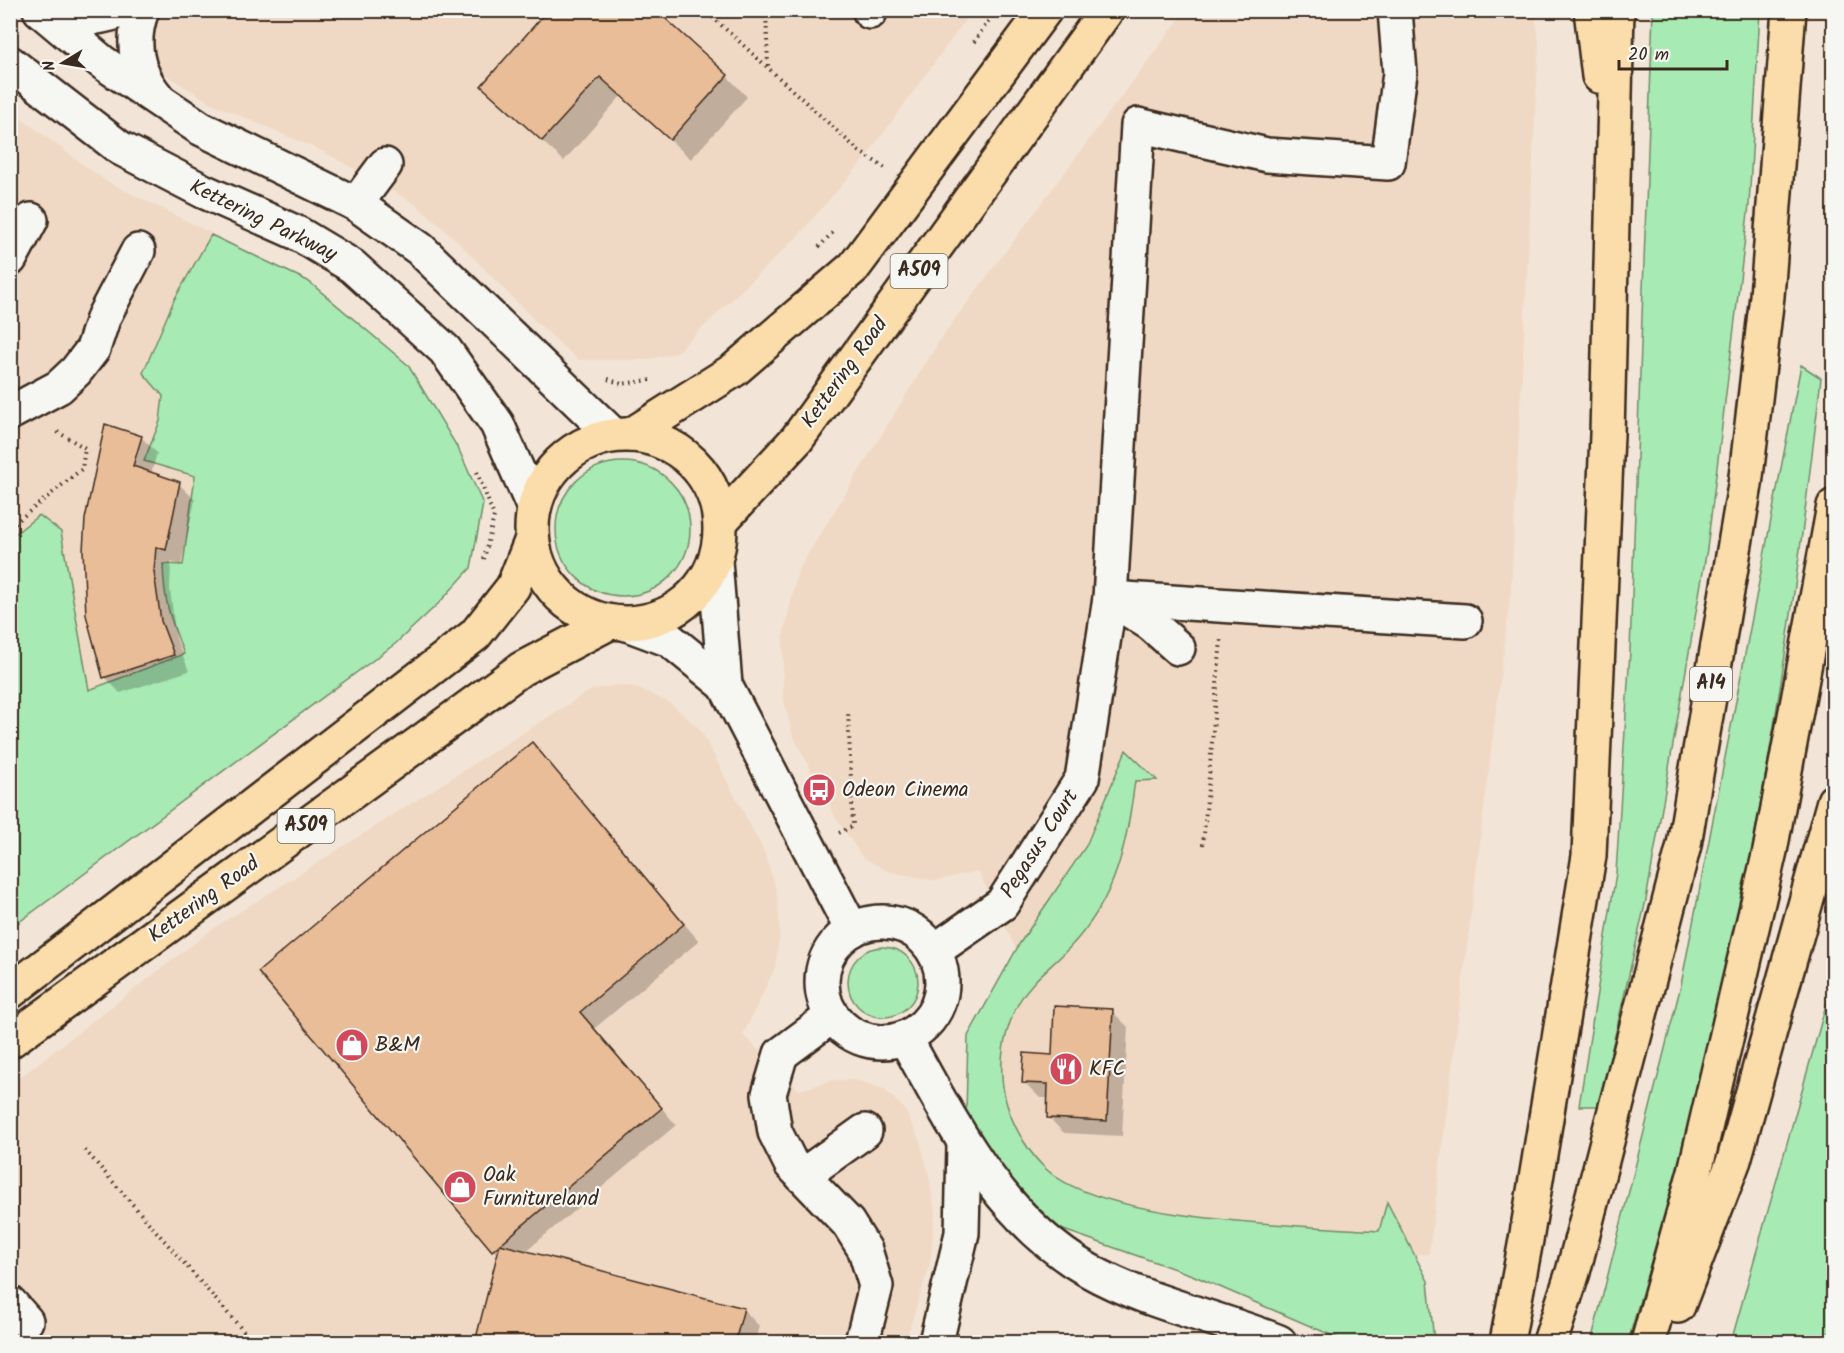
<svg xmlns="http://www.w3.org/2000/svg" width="1844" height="1353" font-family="Kalam,sans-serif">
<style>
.built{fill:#f0d9c4}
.green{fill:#a8eab3;stroke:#728a68;stroke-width:1.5}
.shadow{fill:#0003}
.building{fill:#eabd99;stroke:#3b2a1e;stroke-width:1.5}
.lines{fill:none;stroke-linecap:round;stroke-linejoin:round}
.minor-casing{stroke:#3b2a1e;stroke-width:38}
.major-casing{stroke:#3b2a1e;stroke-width:38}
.highway-casing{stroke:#3b2a1e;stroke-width:38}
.path{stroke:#3b2a1e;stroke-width:4;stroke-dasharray:1.5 4.5;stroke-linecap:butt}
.minor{stroke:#f6f6f2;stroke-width:33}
.major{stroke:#fbddab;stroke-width:33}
.highway{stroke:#fbddab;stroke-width:33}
.labels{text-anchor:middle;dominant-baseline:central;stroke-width:4.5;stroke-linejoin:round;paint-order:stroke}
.shield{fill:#f6f6f2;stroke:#73675e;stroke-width:1.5}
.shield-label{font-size:20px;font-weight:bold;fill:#3b2a1e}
.street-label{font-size:21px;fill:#3b2a1e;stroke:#f6f6f2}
.poi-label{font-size:21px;fill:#3b2a1e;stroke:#f6f6f2;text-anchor:start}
</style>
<rect width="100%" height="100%" fill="#f2e5d7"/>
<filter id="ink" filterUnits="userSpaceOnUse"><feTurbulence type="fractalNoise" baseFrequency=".0167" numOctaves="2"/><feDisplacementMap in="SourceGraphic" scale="12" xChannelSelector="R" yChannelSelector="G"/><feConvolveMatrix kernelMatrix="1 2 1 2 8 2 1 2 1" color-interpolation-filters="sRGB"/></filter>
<g filter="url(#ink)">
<g class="built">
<polygon points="83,11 972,11 864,160 795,239 676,353 645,360 578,360 532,318 454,238 415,204 326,153 211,103 161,72"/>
<polygon points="1185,11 1535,11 1539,42 1511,591 1429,1255 1115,1228 966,1112 968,1036 1016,949 978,871 935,881 887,871 862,857 834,815 792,734 783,697 783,636 798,570 943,335"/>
<polygon points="11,111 106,181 308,281 408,365 459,450 462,536 11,907"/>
<polygon points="615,685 637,687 670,703 700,729 765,853 777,893 780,933 775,968 743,1035 799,1090 834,1080 856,1080 884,1089 904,1108 920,1141 929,1174 935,1213 930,1265 905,1342 11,1342 11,1084 214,928 591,690"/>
</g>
<g class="green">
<polygon points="1653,11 1760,11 1749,205 1707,549 1646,900 1599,1106 1579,1106 1616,873 1630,651"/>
<path d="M211 235 308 281 408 365 459 450 483 504 471 568 439 603 395 644 11 928V537L39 515 61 532 89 690 184 654C170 618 164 603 163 564L183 565 195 476 144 461 160 421 163 396 143 373 174 300Z"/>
<path d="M1801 365 1821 378C1798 580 1770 781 1725 979 1698 1101 1662 1222 1628 1342H1591L1681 985Z"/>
<circle cx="623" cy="529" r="67"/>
<path d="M1126 750 1157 780 1135 781C1126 846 1117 897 1071 946 1053 966 1032 979 1019 1002 1001 1036 996 1075 1009 1111 1016 1131 1030 1154 1045 1168 1100 1222 1301 1225 1379 1231L1387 1202 1428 1281 1434 1342H1347L1192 1275 1058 1228 1027 1205 966 1112 968 1036 1020 943 1086 846Z"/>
<circle cx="883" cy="982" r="35"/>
<polygon points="1833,980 1833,1322 1826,1342 1731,1342"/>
</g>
<g class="shadow">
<polygon points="550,10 727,76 747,97 691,159 621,96 564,161 504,107"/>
<polygon points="141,437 157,453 151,474 179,484 195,500 181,565 171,562 170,589 176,638 189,671 120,693 105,677 87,615"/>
<polygon points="532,744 699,941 595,1028 676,1125 525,1252 744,1310 759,1326 755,1342 476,1342 499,1255 493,1250"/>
<polygon points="1112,1011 1128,1027 1122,1136 1064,1133 1048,1117 1049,1098 1040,1098 1024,1082"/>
</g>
<g class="building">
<polygon points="548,10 656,10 728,75 670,140 600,77 542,141 481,86"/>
<polygon points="105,424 142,436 133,466 180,482 166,550 156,547 154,572 161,621 174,655 103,678 86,615 83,550 85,519"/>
<polygon points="532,742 684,924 580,1012 662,1108 492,1251 258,972"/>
<polygon points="1054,1006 1113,1009 1107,1121 1047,1118 1048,1084 1022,1083 1024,1053 1052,1055"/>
<polygon points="500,1244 744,1308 735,1342 475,1342"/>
</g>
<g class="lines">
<defs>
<g id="minor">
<polyline points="40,10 102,62 200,128 356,204 420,249 613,435"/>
<path d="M142 10C130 42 136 72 157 97"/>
<polyline points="870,10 870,12"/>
<path d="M45 13C76 22 93 20 124 10"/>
<polyline points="10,63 120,148 203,191 297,233 352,266 445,350 497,424 534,508"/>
<polyline points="356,204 385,165"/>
<polyline points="10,259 31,220"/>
<polyline points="10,413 59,387 76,371 93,349 104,316 138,251"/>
<polyline points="715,561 725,685 852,930"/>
<polyline points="1110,598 1465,621"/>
<polyline points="1112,599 1151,624 1178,648"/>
<polyline points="627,624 670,640 725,685"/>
<circle cx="882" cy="982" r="60"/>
<polyline points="934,951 1002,904 1082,779 1110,598 1138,125 1267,155 1388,163 1400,73 1395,10"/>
<polyline points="832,1016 781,1054 769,1094 775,1132 791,1164 848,1223 865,1250 876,1286 862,1342"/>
<path d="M905 1038C953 1124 999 1219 1088 1270 1146 1303 1218 1317 1279 1342"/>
<polyline points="802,1176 865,1131"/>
<polyline points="10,1303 26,1321"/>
<polyline points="936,1342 962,1233 964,1145"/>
</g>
<g id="major">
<polyline points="631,435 734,370 854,267 1045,10"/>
<circle cx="626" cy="529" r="94"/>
<polyline points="720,522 797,439 1107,10"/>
<polyline points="10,992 475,635 513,587 532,539"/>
<polyline points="10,1041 521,669 609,623"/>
</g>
<g id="highway">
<polyline points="1591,10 1599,76"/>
<polyline points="1678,1306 1734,1160 1834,801"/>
<polyline points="1507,1342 1526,1240 1589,856 1607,435 1617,10"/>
<polyline points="1550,1342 1573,1272 1684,845 1745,485 1767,296 1789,10"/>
<polyline points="1648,1342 1695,1171 1770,851 1834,506"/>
</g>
</defs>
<use href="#minor" class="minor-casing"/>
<use href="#major" class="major-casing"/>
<use href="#highway" class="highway-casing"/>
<g class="path">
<polyline points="766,10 768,66"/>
<polyline points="708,13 859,151 885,168"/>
<polyline points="974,42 996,10"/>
<polyline points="819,247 834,231"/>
<polyline points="608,379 622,384 650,380"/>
<polyline points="477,472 494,516 484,559"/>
<polyline points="10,527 82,469 85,448 54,430"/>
<polyline points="839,833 853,826 848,711"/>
<polyline points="1203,845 1221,639"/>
<polyline points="85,1150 253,1342"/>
</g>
<use href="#minor" class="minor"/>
<use href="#major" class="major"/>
<use href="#highway" class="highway"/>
</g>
</g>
<defs>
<symbol id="bus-disc" viewBox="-11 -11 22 22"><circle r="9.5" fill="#d1495b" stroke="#f6f6f2"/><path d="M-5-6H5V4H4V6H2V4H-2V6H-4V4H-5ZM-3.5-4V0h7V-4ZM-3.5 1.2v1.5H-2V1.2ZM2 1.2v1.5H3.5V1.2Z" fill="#fff"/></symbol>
<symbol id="shop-disc" viewBox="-11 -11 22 22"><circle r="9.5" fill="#d1495b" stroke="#f6f6f2"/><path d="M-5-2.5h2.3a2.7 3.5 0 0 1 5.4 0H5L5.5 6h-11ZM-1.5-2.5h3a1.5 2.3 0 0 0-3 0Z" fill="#fff"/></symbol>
<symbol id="restaurant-disc" viewBox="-11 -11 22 22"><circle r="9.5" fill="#d1495b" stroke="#f6f6f2"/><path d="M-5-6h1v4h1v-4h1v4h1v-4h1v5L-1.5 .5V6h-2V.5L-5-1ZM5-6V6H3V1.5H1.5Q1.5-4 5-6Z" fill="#fff"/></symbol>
</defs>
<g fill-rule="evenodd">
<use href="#bus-disc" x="800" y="771" width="38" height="38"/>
<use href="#shop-disc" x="333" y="1026" width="38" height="38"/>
<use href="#restaurant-disc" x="1047" y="1050" width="38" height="38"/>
<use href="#shop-disc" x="441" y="1168" width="38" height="38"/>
</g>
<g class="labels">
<g class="shield">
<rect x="890.5" y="254" width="57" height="34" rx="4.5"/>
<rect x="1690" y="667" width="42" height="34" rx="4.5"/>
<rect x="277.5" y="809" width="57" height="34" rx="4.5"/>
</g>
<g class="shield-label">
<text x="919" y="271">A509</text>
<text x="1711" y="684">A14</text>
<text x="306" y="826">A509</text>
</g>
<g class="street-label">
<text transform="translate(263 221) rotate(26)">Kettering Parkway</text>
<text transform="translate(845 373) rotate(-54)">Kettering Road</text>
<text transform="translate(1040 844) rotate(-57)">Pegasus Court</text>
<text transform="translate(204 900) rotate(-36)">Kettering Road</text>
</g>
<g class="poi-label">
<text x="842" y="790">Odeon Cinema</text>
<text x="375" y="1045">B&amp;M</text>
<text x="1089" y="1069">KFC</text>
<text x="483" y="1175">Oak<tspan x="483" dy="24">Furnitureland</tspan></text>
</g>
</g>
<rect width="1844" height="1353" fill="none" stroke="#f6f6f2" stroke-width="36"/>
<rect x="18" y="18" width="1808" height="1317" fill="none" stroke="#3b2a1e" stroke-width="2" filter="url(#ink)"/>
<g transform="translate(63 63) rotate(259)" stroke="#f6f6f2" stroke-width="4.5" paint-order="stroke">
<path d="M0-4.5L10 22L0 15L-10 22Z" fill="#3b2a1e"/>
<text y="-9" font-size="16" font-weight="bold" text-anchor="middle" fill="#3b2a1e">N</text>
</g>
<path d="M1619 60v9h108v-9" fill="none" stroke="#3b2a1e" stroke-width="3"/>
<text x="1628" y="60" font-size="18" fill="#3b2a1e" stroke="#f6f6f2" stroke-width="4.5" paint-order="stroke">20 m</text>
</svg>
